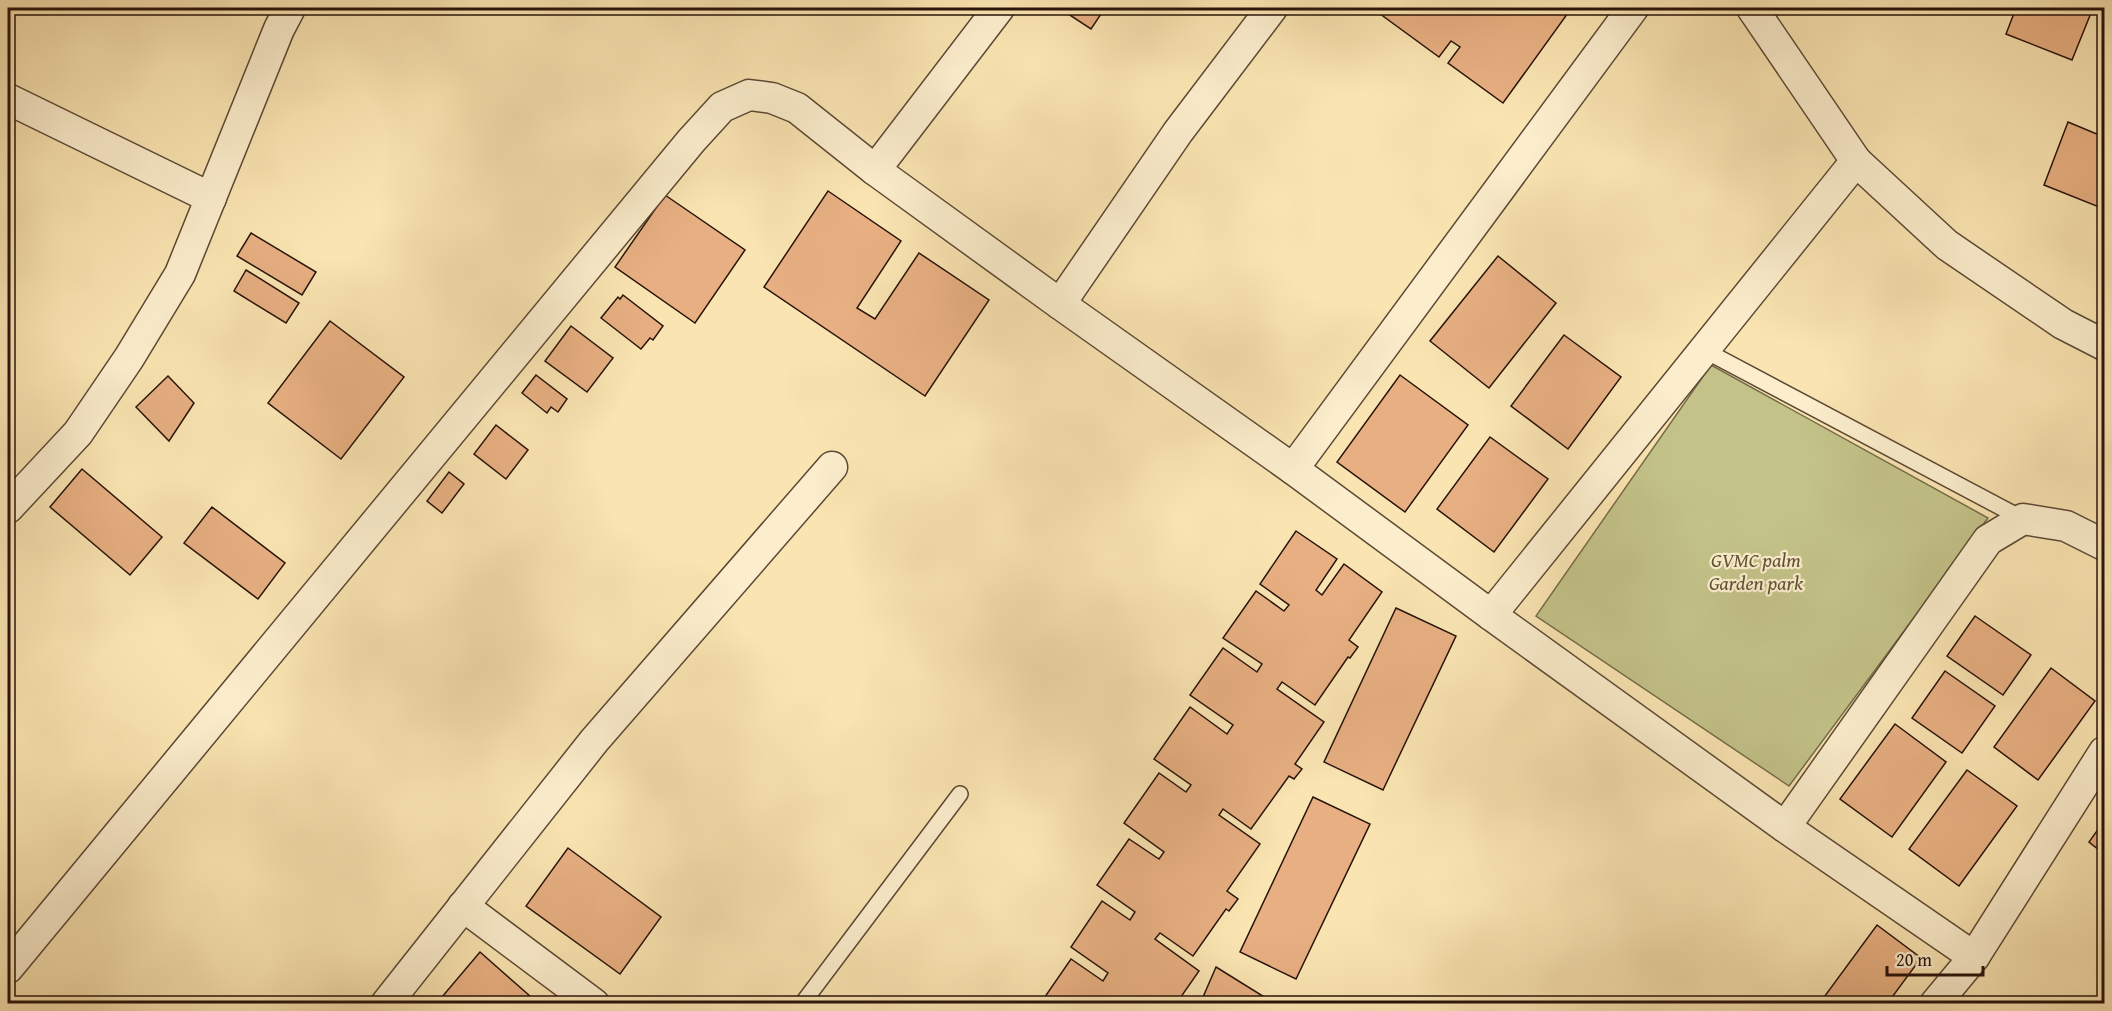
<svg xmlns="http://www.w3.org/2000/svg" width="2112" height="1011" font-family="'Gentium Book Plus',serif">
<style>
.green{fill:#c3c389;stroke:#766b4a;stroke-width:1.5}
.building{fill:#e8b082;stroke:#28130a;stroke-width:1.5}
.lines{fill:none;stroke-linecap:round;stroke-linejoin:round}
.lane-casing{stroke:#5c4834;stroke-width:18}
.street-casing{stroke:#5c4834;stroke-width:33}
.lane{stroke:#fceecd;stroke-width:15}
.street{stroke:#fceecd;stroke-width:30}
.labels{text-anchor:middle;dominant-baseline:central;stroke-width:4.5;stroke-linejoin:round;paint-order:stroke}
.park-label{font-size:20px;font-style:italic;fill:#5e5136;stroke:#fceecd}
</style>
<rect width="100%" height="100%" fill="#fae5b2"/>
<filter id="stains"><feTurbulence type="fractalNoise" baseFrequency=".00333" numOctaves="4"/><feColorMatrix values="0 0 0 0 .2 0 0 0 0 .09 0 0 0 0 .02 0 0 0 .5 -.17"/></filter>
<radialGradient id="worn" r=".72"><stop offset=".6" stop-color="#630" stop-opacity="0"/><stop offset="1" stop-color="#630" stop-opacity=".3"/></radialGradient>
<polygon class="green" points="1711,365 1988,518 1789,786 1536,616"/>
<g class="building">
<polygon points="1059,8 1105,8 1091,29"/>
<polygon points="1372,8 1509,8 1516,13 1520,8 1561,8 1568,13 1503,103 1448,63 1460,47 1451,41 1439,57"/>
<polygon points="2016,8 2093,8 2072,60 2006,34"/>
<polygon points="2068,122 2104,137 2104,209 2044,185"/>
<polygon points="828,191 901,241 857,308 875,319 919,253 989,300 925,396 764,287"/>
<polygon points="665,195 745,250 695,323 615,267"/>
<polygon points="251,233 316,272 302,295 237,256"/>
<polygon points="1498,256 1556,303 1489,388 1430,341"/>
<polygon points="246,270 299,303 286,323 234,291"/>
<polygon points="623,295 663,326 653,340 650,338 641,349 601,318 618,297 620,299"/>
<polygon points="330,321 404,377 341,459 268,403"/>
<polygon points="571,326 613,358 587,392 545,361"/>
<polygon points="1564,335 1621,377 1568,449 1511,406"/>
<polygon points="536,375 567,399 558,412 551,407 547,413 522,393"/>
<polygon points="1400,375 1468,425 1405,512 1337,462"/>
<polygon points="168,376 194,403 169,441 136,407"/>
<polygon points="496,425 528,450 506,479 474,454"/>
<polygon points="1490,437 1548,479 1494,552 1437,509"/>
<polygon points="82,469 162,537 130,575 50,507"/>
<polygon points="449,472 464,484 442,513 427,501"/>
<polygon points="212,507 285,563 258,599 184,543"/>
<polygon points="1296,531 1337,559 1316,590 1322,595 1344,564 1382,592 1349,640 1358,647 1350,658 1348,657 1315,705 1282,682 1277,689 1324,722 1295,764 1302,769 1294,779 1289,776 1251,829 1223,809 1219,815 1260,844 1227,891 1238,899 1229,911 1226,909 1193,956 1160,933 1155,939 1199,971 1176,1004 1040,1004 1071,959 1103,981 1108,973 1071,947 1102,901 1130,920 1135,912 1097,885 1129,839 1159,859 1164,852 1124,823 1159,773 1186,792 1191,785 1154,759 1190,707 1227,734 1233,725 1190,695 1223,648 1257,672 1262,664 1223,638 1256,591 1284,611 1289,605 1260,584"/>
<polygon points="1396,608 1456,636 1383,790 1324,762"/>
<polygon points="1975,616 2031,655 2003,695 1947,656"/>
<polygon points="2051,668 2095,701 2038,780 1994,747"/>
<polygon points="1945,671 1995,706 1962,753 1912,718"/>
<polygon points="1895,724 1946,762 1892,837 1840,799"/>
<polygon points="1967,770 2017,806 1959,886 1909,849"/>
<polygon points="1313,797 1370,824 1296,979 1240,952"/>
<polygon points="2104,821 2104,854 2089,842"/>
<polygon points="568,848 661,917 620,974 526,906"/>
<polygon points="1877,925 1921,958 1887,1004 1819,1004"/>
<polygon points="480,952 539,1004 436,1004"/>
<polygon points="1216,967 1266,998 1257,1004 1200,1004"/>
</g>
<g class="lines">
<defs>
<g id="lane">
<polyline points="1704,350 2023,519"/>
<polyline points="802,1004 960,794"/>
</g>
<g id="street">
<polyline points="1752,8 1856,161 1947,245 2063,324 2104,345"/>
<polyline points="8,99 211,198"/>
<polyline points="875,170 999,8"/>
<polyline points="1060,304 1178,132 1272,8"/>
<polyline points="1293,469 1633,8"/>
<polyline points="8,508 78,433 129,358 180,274 279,29 290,8"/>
<polyline points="1491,615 1856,161"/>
<polyline points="1785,827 1988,540 2023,519 2066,526 2104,545"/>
<polyline points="463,906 594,1004"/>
<polyline points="1974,957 2104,752"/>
<polyline points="8,968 691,141 722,107 749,95 772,98 797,108 875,170 1060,304 1293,469 1491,615 1785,827 1974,957 1935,1004"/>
<polyline points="386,1004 594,741 832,467"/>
</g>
</defs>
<use href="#lane" class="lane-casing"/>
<use href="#street" class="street-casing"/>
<use href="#lane" class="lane"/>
<use href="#street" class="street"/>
</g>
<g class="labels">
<g class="park-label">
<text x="1756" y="559">GVMC palm<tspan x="1756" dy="23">Garden park</tspan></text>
</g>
</g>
<rect width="2112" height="1011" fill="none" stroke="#fae5b2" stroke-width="30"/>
<rect x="9" y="9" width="2094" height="993" fill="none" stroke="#28130a" stroke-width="3"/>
<rect x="15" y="15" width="2082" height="981" fill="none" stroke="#28130a" stroke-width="1.5"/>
<path d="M1887 966v9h96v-9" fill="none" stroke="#28130a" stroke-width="3"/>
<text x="1896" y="966" font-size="18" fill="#28130a" stroke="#fceecd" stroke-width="4.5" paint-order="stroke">20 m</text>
<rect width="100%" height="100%" filter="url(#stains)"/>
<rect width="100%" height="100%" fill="url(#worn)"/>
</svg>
